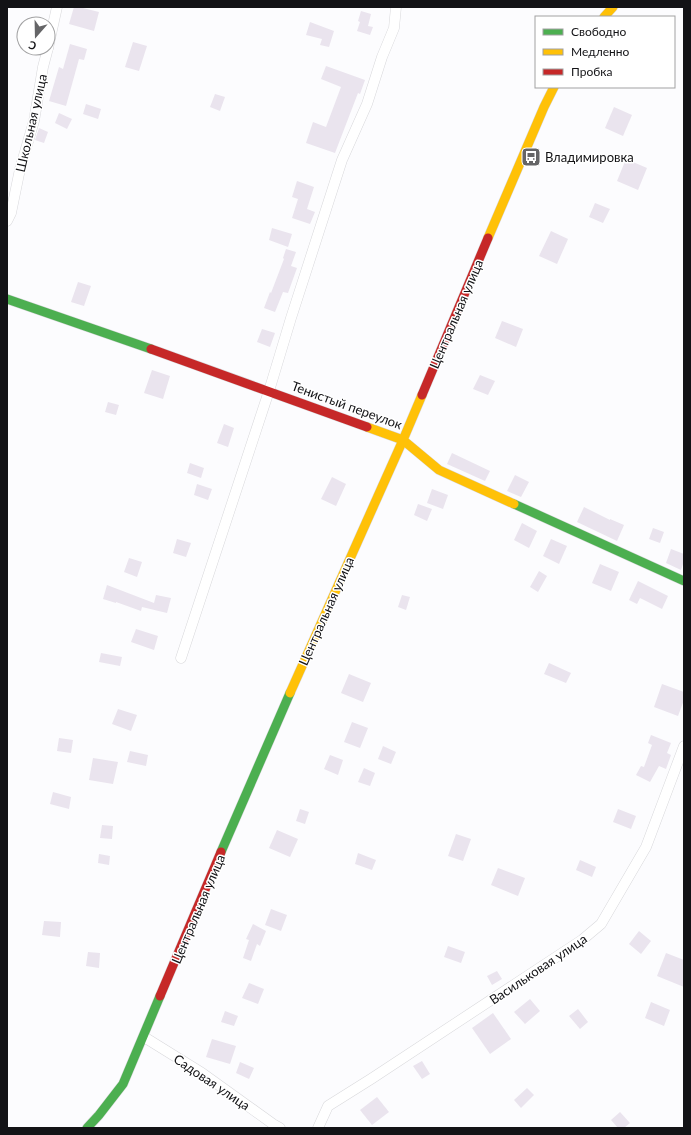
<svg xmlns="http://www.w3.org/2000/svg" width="691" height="1135" font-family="Lato,sans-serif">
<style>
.building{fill:#eae4ee}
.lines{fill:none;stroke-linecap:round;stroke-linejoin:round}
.street-casing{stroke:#d8d8db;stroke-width:11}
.fast-casing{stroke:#d8d8db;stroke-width:10}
.slow-casing{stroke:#d8d8db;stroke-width:10}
.jam-casing{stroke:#d8d8db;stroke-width:10}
.street{stroke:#fff;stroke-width:10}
.fast{stroke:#4caf50;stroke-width:9}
.slow{stroke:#ffc107;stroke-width:9}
.jam{stroke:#c62828;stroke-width:9}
.labels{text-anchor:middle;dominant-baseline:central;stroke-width:3;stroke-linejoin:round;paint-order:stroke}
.street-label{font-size:13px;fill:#131316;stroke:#fff}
.poi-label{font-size:13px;fill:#131316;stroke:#fff;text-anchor:start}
</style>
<rect width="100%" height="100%" fill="#fcfcfe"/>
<g class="building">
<polygon points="74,7 79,7 99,12 94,31 69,24"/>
<polygon points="361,11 371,14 368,26 373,27 370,35 357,31 360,22 358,21"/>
<polygon points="310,22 334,31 329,47 320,45 322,39 306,35"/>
<polygon points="133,42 147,46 139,71 125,67"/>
<polygon points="70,44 87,49 84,60 79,59 66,106 49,101 59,67 63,69"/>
<polygon points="326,66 365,80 360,94 358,93 335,153 306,143 313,122 326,127 341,87 321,79"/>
<polygon points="215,94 225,97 220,111 210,107"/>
<polygon points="86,104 101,109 98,119 83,114"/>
<polygon points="614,107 632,115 623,136 605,128"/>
<polygon points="59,113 72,119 67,129 55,123"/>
<polygon points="39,128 48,132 44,143 35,140"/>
<polygon points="626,159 647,168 638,190 617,181"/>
<polygon points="297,181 314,187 307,209 315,212 310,224 292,218 298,199 292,197"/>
<polygon points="595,203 610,209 603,223 589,217"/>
<polygon points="272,228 292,234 288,247 269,240"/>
<polygon points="551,231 568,239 557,264 539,256"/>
<polygon points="286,249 296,252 291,266 297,268 288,293 283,292 275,312 264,308 270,292 271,293 284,259 283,258"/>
<polygon points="78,282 91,286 84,306 71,302"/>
<polygon points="502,321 523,329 516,347 495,338"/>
<polygon points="262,329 275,333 270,347 257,342"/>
<polygon points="152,370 170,376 163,399 144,393"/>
<polygon points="480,375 495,381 488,395 473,389"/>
<polygon points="108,402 119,405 116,415 105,412"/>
<polygon points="224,424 234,428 228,447 217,443"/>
<polygon points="452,453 490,471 485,481 447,464"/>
<polygon points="190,463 204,468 201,478 187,473"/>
<polygon points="515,475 529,482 521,497 507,491"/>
<polygon points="332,477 346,484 336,506 321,499"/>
<polygon points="197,484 212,489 208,500 194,495"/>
<polygon points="432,489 448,495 443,509 427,503"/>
<polygon points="418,504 432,509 427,521 414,515"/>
<polygon points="584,507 610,520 610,519 624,525 617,541 577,522"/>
<polygon points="522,523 537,531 529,548 514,540"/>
<polygon points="653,528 664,532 660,543 649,539"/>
<polygon points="177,539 191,543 186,557 173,553"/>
<polygon points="551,539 567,546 559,564 543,556"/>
<polygon points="671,549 684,554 684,561 681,570 666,563"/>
<polygon points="129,558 142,562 137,577 124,572"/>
<polygon points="600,564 619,572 611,591 592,583"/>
<polygon points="539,571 547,576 538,592 530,587"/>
<polygon points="638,581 668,596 662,609 640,598 637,604 629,600"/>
<polygon points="107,585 154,603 156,595 171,598 167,613 142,607 141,611 116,602 116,603 103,599"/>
<polygon points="402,595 410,597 406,610 398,607"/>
<polygon points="136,629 158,636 154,650 131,642"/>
<polygon points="101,653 122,657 120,666 99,662"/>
<polygon points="549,663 571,673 566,683 544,674"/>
<polygon points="349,674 371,683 363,702 341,693"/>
<polygon points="662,684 684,692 684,700 678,716 654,707"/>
<polygon points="118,709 137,715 131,731 112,724"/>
<polygon points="352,722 368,728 360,748 344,742"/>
<polygon points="651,735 671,743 667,753 671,755 666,769 659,766 650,782 636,775 641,766 644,767 652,745 648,743"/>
<polygon points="59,738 73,740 71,753 57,751"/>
<polygon points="383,746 396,752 391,764 378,759"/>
<polygon points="130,751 148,755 146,766 127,762"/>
<polygon points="330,755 343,760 338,775 324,769"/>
<polygon points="93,758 118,762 113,784 89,780"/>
<polygon points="364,768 375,773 370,786 358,782"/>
<polygon points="53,792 71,797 69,809 50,804"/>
<polygon points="300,809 309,812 305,824 296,821"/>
<polygon points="618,809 636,816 631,829 613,822"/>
<polygon points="102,825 113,826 112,839 100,838"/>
<polygon points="277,830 298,839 290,857 269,848"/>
<polygon points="456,834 471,839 463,861 448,856"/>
<polygon points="358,853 376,860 372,870 355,864"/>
<polygon points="99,854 110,856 109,865 98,863"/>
<polygon points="580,860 596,867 592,877 576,870"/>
<polygon points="498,868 525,878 518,896 491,885"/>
<polygon points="271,909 287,915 281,931 265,925"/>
<polygon points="44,921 61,922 60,937 42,935"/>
<polygon points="253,924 266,931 260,946 257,944 251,961 243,958 249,940 246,939"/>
<polygon points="639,931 651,941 641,954 629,944"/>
<polygon points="448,946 465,952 461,963 444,957"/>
<polygon points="88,952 100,953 99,968 86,966"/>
<polygon points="666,953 684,960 684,987 657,976"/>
<polygon points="497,971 502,979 492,985 487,976"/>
<polygon points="249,983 264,989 258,1004 242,998"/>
<polygon points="530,999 540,1011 525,1024 514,1012"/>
<polygon points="651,1002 670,1010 664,1026 645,1018"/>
<polygon points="578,1009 588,1022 580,1029 569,1016"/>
<polygon points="225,1011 238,1016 234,1026 221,1022"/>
<polygon points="493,1013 511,1039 490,1054 472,1028"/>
<polygon points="212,1039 236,1046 230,1064 206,1057"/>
<polygon points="422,1061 430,1074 422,1079 413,1066"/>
<polygon points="240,1062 254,1068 249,1079 236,1073"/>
<polygon points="527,1088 534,1095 521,1108 514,1100"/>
<polygon points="377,1097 389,1112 372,1125 360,1110"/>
<polygon points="620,1112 630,1123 624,1128 618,1128 611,1120"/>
</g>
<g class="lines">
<defs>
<g id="street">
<polyline points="48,48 57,7"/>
<polyline points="7,221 11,213 20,169 34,121 43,67 48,48"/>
<polyline points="181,658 269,391 291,318 342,160 367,104 382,57 394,28 396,7"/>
<polyline points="144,1037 202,1073 273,1124 280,1128"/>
<polyline points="318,1128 328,1106 371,1079 582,940 601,924 646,847 684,746"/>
</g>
<g id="fast">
<polyline points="7,299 151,349"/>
<polyline points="514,504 684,581"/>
<polyline points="221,852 290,693"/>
<polyline points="87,1128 99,1115 123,1084 160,996"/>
</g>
<g id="slow">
<polyline points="604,17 613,7"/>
<polyline points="488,238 544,107 554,87"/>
<polyline points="367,427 403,440 439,470 514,504"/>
<polyline points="290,693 403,440 422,395"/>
</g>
<g id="jam">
<polyline points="151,349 367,427"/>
<polyline points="422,395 488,238"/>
<polyline points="160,996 221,852"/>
</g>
</defs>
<use href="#street" class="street-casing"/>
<use href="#fast" class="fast-casing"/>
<use href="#slow" class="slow-casing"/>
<use href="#jam" class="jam-casing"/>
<use href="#street" class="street"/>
<use href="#fast" class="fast"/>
<use href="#slow" class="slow"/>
<use href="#jam" class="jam"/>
</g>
<defs>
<symbol id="bus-square" viewBox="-11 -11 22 22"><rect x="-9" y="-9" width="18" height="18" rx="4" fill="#656567" stroke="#fff"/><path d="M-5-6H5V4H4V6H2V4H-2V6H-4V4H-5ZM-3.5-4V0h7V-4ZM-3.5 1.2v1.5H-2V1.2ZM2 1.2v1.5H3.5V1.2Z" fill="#fff"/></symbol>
</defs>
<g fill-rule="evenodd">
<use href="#bus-square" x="520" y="146" width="22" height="22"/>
</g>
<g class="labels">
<g class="street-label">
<text transform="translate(31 123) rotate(-77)">Школьная улица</text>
<text transform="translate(456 314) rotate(-67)">Центральная улица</text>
<text transform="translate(347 405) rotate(20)">Тенистый переулок</text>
<text transform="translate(326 611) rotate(-66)">Центральная улица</text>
<text transform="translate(198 909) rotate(-67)">Центральная улица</text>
<text transform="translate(538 969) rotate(-34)">Васильковая улица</text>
<text transform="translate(212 1082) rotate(34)">Садовая улица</text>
</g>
<g class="poi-label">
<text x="545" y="157">Владимировка</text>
</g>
</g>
<rect width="691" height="1135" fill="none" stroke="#131316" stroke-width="16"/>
<rect x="535" y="16" width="140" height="72" fill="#ffffff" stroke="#a1a1a2"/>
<rect x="543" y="29" width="20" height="6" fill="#4caf50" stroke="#a1a1a2"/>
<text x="571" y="36" font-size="12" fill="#131316">Свободно</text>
<rect x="543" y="49" width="20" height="6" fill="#ffc107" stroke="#a1a1a2"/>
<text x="571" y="56" font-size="12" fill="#131316">Медленно</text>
<rect x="543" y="69" width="20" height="6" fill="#c62828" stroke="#a1a1a2"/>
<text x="571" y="76" font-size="12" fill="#131316">Пробка</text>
<g transform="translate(36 36) rotate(200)"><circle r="19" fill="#ffffff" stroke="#a1a1a2"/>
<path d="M0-3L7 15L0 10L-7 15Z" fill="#656567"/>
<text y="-6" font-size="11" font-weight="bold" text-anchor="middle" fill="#131316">С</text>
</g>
</svg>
